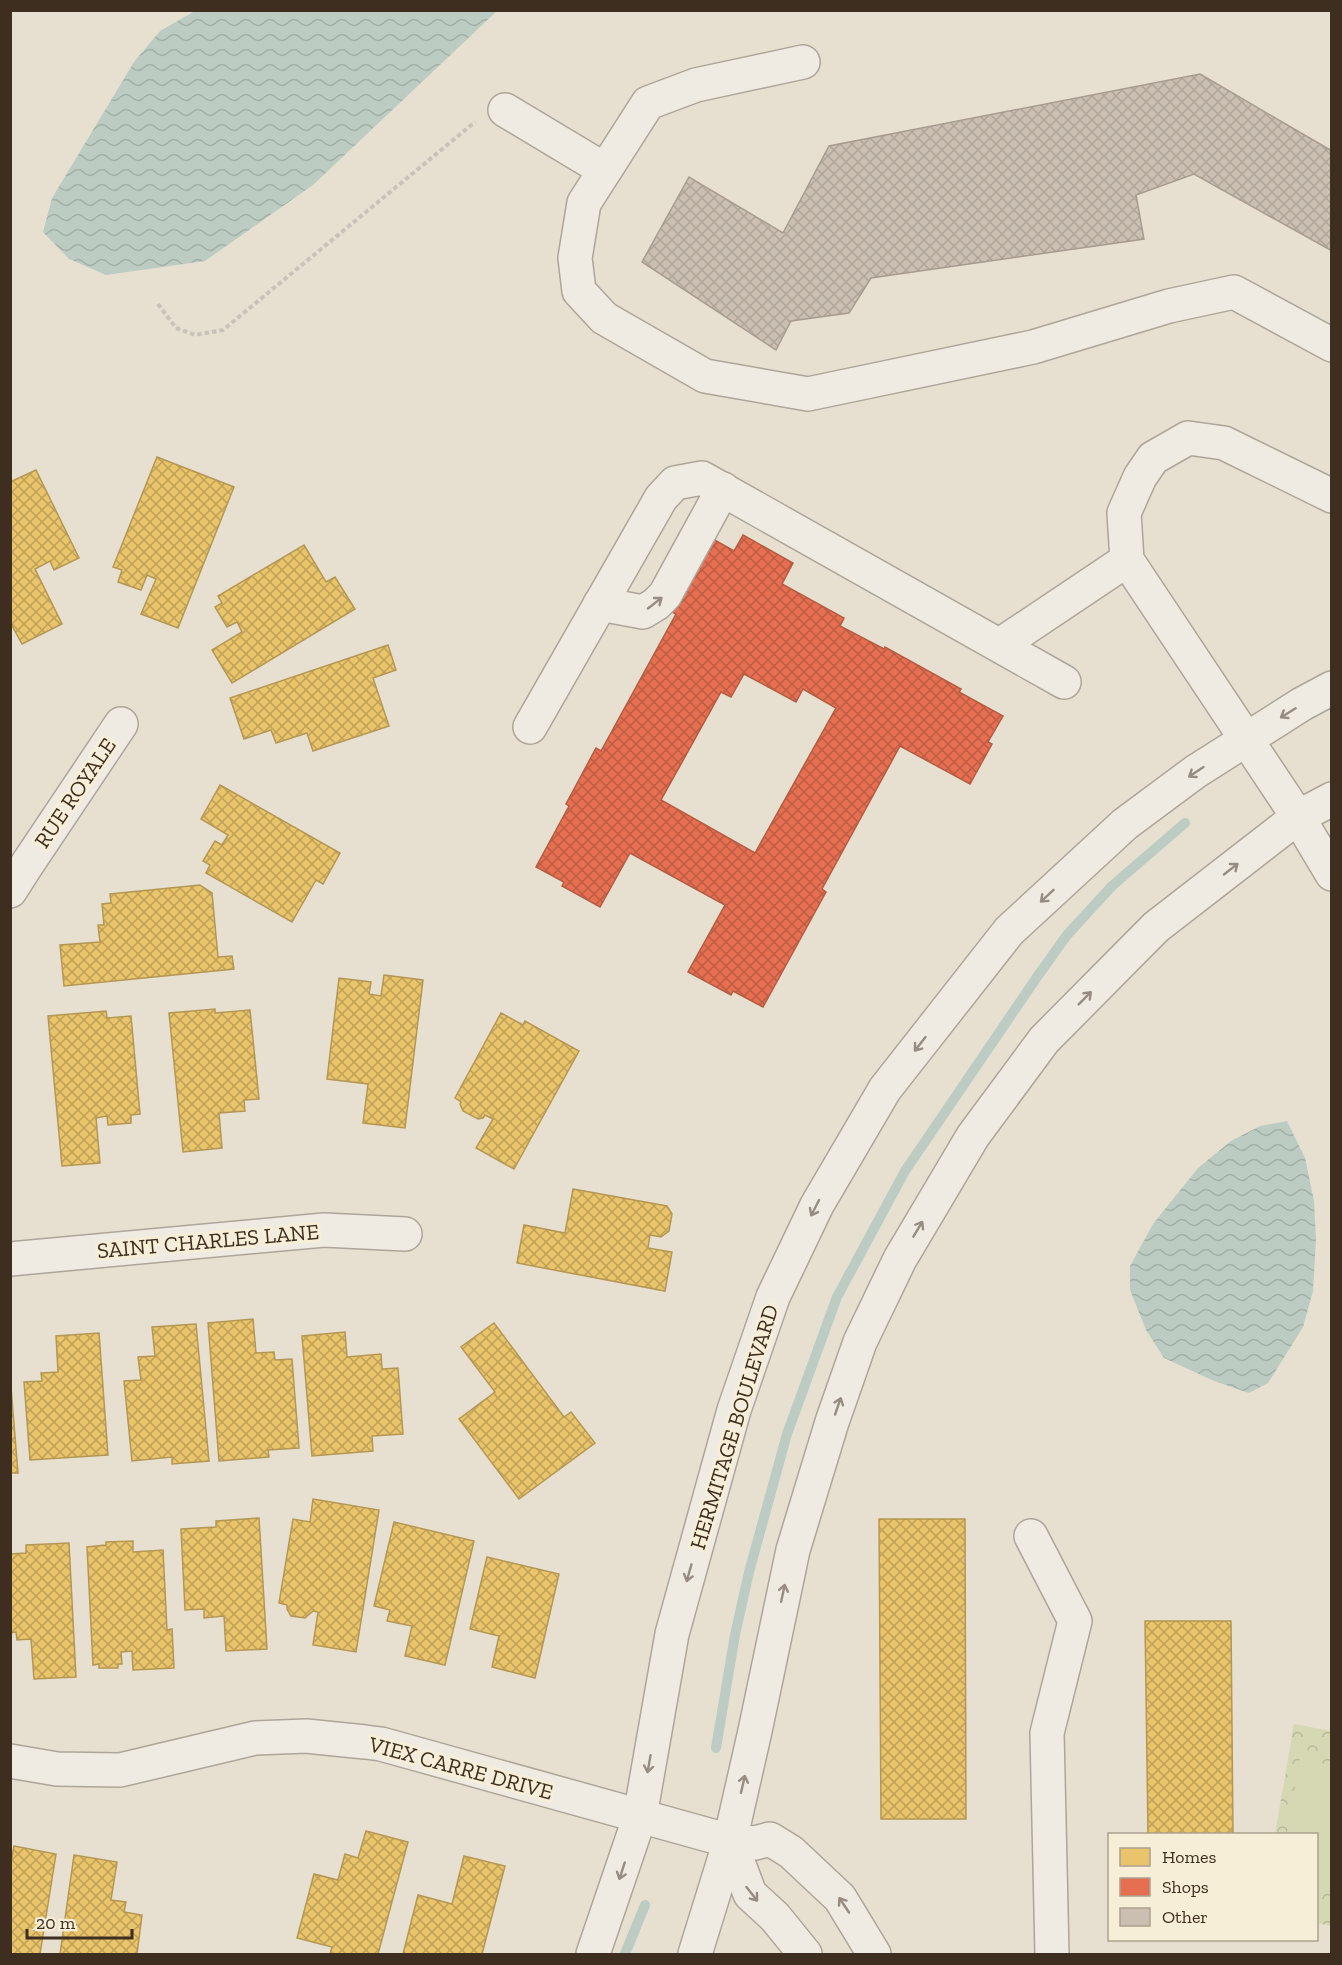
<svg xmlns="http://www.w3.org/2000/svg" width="1342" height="1965" font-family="'Zilla Slab',serif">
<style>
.park{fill:url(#park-crowns)}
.pitch{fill:#d6d7b3}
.water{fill:url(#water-waves)}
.homes{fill:url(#homes-cross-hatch);stroke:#b59754;stroke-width:1.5}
.shops{fill:url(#shops-cross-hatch);stroke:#b45c42;stroke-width:1.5;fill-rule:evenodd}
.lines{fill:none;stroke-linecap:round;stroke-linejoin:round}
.stream{stroke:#bcccc2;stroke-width:10}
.building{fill:url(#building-cross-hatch);stroke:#a89c90;stroke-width:1.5}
.minor-casing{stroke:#ada599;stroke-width:36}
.path{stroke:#c8c2b9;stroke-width:4;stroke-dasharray:4.5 3;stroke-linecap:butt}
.minor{stroke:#efebe3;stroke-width:33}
.oneway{stroke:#968c82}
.labels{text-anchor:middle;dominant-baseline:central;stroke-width:6;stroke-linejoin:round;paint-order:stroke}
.street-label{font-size:22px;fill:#3d2e20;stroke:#f7eed8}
</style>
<defs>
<pattern id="park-crowns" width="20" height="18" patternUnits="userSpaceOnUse" patternTransform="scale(1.5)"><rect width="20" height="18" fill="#d6d7b3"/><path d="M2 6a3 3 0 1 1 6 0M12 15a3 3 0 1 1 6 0" fill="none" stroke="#b9b99a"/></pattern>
<pattern id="water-waves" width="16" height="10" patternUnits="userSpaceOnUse" patternTransform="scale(1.5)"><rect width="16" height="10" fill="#bcccc2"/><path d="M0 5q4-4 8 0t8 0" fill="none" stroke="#a2b0a6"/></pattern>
<pattern id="homes-cross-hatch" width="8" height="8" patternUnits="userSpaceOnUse" patternTransform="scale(1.5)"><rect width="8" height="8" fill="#e9c46a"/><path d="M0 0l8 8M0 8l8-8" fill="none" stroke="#bea057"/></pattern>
<pattern id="shops-cross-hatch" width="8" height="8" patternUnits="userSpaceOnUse" patternTransform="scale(1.5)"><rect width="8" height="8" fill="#e76f51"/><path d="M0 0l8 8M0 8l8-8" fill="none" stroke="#bc5c43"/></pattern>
<pattern id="building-cross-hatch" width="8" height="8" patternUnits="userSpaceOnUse" patternTransform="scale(1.5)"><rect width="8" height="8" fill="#cbbfb2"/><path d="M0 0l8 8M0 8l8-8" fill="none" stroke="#afa499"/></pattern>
</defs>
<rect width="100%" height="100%" fill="#e7e0d1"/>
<polygon class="park" points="1294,1724 1331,1731 1331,1926 1317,1923 1316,1834 1275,1834"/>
<polygon class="pitch" points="1300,1759 1331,1765 1331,1891 1317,1889 1316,1834 1287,1834"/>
<g class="water">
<polygon points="195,11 196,10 497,11 313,185 205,261 106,275 69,259 43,232 52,198 134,62 160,31"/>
<polygon points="1287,1121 1305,1158 1314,1201 1316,1239 1313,1291 1303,1327 1268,1383 1249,1393 1214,1381 1164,1358 1146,1330 1130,1290 1130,1266 1153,1224 1198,1168 1231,1141 1260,1126"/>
</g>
<g class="homes">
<polygon points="157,457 234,487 178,628 141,614 156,579 147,575 141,590 118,582 122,570 113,567"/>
<polygon points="36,470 79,558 54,570 50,561 35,569 62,624 22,644 10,622 10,482"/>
<polygon points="304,545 326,582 335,577 355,609 232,683 212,650 242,632 237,622 227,627 215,607 222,603 218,596"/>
<polygon points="388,645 396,670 373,678 389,726 313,751 307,733 276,743 271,730 244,739 230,698"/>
<polygon points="220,785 340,853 323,884 316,880 292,922 206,873 210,865 203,861 215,841 222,845 228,835 201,819"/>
<polygon points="200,885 212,893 218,957 232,956 234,969 64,986 60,945 100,942 98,925 104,925 102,904 111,903 110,894"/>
<polygon points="384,975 423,980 405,1128 363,1123 368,1084 327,1079 339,978 371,982 369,994 381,996"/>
<polygon points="215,1009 215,1013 250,1010 259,1099 244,1100 245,1111 219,1113 222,1148 183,1152 169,1013"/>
<polygon points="106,1011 107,1018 131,1016 140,1114 131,1115 131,1123 108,1125 107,1116 96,1118 100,1163 62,1166 48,1016"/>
<polygon points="501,1013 523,1025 525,1021 579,1051 514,1169 476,1148 493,1119 485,1115 483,1118 478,1119 463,1111 460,1104 461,1102 455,1098"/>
<polygon points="573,1189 667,1206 672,1214 669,1231 661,1237 650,1235 648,1248 672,1252 665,1291 517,1263 524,1225 565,1233"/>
<polygon points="253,1319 256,1353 274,1352 275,1360 292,1359 299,1448 268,1450 269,1457 219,1461 208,1323"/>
<polygon points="494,1323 564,1417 571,1412 595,1443 519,1499 459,1419 495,1392 461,1347"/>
<polygon points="196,1324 209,1461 172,1464 172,1457 132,1461 124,1381 141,1380 138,1357 155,1356 152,1327"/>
<polygon points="345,1332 347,1357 381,1354 382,1369 398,1368 403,1434 372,1436 373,1451 312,1456 302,1336"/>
<polygon points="99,1333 108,1455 30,1460 24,1382 42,1381 41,1373 58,1372 56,1336"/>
<polygon points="10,1375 18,1473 10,1473"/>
<polygon points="313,1499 379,1510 356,1652 313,1645 318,1612 313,1611 305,1618 291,1616 287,1609 287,1605 279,1603 293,1519 310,1522"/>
<polygon points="259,1518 267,1649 226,1651 224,1616 204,1618 204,1609 185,1610 181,1529 216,1527 216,1521"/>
<polygon points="879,1519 965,1519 966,1819 881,1819"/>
<polygon points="394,1522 474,1541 445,1665 405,1656 412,1626 387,1621 390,1610 374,1606"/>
<polygon points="133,1541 133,1552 163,1550 167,1630 172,1629 174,1668 133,1670 132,1651 121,1652 122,1664 118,1664 118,1668 99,1668 99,1664 93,1665 87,1547 106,1545 106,1542"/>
<polygon points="69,1543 76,1677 34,1679 31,1639 17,1640 16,1632 10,1633 10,1554 26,1553 26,1545"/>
<polygon points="487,1557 559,1574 535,1678 492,1667 499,1636 470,1629"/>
<polygon points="1145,1621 1231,1621 1233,1834 1148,1834"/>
<polygon points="366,1831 408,1842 378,1954 330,1954 332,1947 297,1938 314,1874 338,1880 345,1854 358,1858"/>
<polygon points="14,1846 56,1854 40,1954 10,1954 10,1868"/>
<polygon points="74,1855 117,1862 111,1900 126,1902 124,1912 142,1915 137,1954 60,1954"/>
<polygon points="464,1856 505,1866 482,1954 403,1954 418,1895 452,1904"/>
</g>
<path class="shops" d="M743 535 793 563 782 584 844 618 840 626 884 649 885 647 961 689 959 692 1003 716 988 742 992 744 970 784 900 746 822 889 826 892 763 1007 733 991 731 995 688 972 725 905 630 853 600 907 562 886 564 882 536 867 569 806 566 804 596 748 601 751 676 614 672 612 713 539 734 551ZM744 674 796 702 803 689 836 708 755 853 661 800 721 692 731 697Z"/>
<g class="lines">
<g class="stream">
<polyline points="716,1748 735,1635 749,1572 787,1434 837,1297 905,1171 1037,977 1067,935 1112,886 1185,823"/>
<polyline points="625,1954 645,1905"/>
</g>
</g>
<polygon class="building" points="1200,74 1332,151 1332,251 1194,174 1136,195 1144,239 871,278 849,313 791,321 776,350 642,262 689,177 783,233 829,146"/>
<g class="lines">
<defs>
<g id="minor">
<polyline points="803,62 696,85 648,103 584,203 575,258 579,291 604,318 705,376 808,394 1033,347 1169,306 1234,292 1332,345"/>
<polyline points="505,110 605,170"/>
<polyline points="1332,496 1224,443 1188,438 1153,458 1140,477 1124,513 1127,560 1298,817 1332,874"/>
<polyline points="600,604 643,612 656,604 665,595 723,489"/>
<polyline points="1000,645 1127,560"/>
<polyline points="530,727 661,498 675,483 702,478 1064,682"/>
<polyline points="10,891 26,866 121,724"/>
<polyline points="10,1259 324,1230 405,1234"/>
<polyline points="1031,1536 1075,1621 1047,1733 1052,1954"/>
<polyline points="10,1761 57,1769 120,1770 255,1738 306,1736 365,1742 381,1744 730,1841 755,1843 770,1839 791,1852 840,1898 874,1954"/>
<polyline points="730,1841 750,1894 775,1917 805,1954"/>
<polyline points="593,1954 640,1816 672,1634 734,1410 773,1297 817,1205 885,1089 1009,931 1125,824 1195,772 1302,704 1332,688"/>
<polyline points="695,1954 730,1841 755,1731 793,1550 832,1422 860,1342 900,1259 973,1136 1044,1040 1156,927 1298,817 1332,799"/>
</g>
</defs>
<use href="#minor" class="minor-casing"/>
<polyline class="path" points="158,304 176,328 195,335 223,330 475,122"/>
<use href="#minor" class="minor"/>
</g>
<defs><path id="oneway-shaft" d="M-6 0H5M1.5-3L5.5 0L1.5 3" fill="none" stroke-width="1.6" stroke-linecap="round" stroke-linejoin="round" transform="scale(1.5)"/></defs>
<g class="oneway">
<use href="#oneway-shaft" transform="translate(655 603) rotate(-38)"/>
<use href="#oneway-shaft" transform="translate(1288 713) rotate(148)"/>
<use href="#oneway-shaft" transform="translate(1196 772) rotate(146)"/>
<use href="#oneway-shaft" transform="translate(1231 869) rotate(-38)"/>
<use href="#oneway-shaft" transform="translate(1047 896) rotate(137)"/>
<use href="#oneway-shaft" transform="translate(1085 998) rotate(-45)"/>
<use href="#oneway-shaft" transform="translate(920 1044) rotate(128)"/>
<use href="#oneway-shaft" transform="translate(815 1208) rotate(117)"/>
<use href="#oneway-shaft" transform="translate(918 1229) rotate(-59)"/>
<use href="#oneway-shaft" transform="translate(838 1406) rotate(-71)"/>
<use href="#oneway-shaft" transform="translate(689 1573) rotate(106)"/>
<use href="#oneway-shaft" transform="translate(783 1593) rotate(-78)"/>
<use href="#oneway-shaft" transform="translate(649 1764) rotate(100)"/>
<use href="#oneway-shaft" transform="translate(743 1784) rotate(-77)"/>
<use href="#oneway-shaft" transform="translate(622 1871) rotate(108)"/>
<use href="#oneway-shaft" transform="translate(752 1894) rotate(52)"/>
<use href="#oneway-shaft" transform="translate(844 1905) rotate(-124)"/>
</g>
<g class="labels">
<g class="street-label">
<text transform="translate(75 793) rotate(-56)">RUE ROYALE</text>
<text transform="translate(208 1241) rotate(-5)">SAINT CHARLES LANE</text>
<text transform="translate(734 1427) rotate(-73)">HERMITAGE BOULEVARD</text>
<text transform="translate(461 1768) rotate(15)">VIEX CARRE DRIVE</text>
</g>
</g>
<rect width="1342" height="1965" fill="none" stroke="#3d2e20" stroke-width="24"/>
<rect x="1108" y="1833" width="210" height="108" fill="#f7eed8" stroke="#ada18e" stroke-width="1.5"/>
<rect x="1120" y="1848" width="30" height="18" fill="#e9c46a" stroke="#ada18e" stroke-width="1.5"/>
<text x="1162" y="1863" font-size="18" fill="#3d2e20">Homes</text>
<rect x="1120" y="1878" width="30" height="18" fill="#e76f51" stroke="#ada18e" stroke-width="1.5"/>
<text x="1162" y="1893" font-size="18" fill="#3d2e20">Shops</text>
<rect x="1120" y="1908" width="30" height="18" fill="#cbbfb2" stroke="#ada18e" stroke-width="1.5"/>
<text x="1162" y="1923" font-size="18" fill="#3d2e20">Other</text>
<path d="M27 1929v9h105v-9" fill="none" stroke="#3d2e20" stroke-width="3"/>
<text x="36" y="1929" font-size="18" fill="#3d2e20" stroke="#f7eed8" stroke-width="4.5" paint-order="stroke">20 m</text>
</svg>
